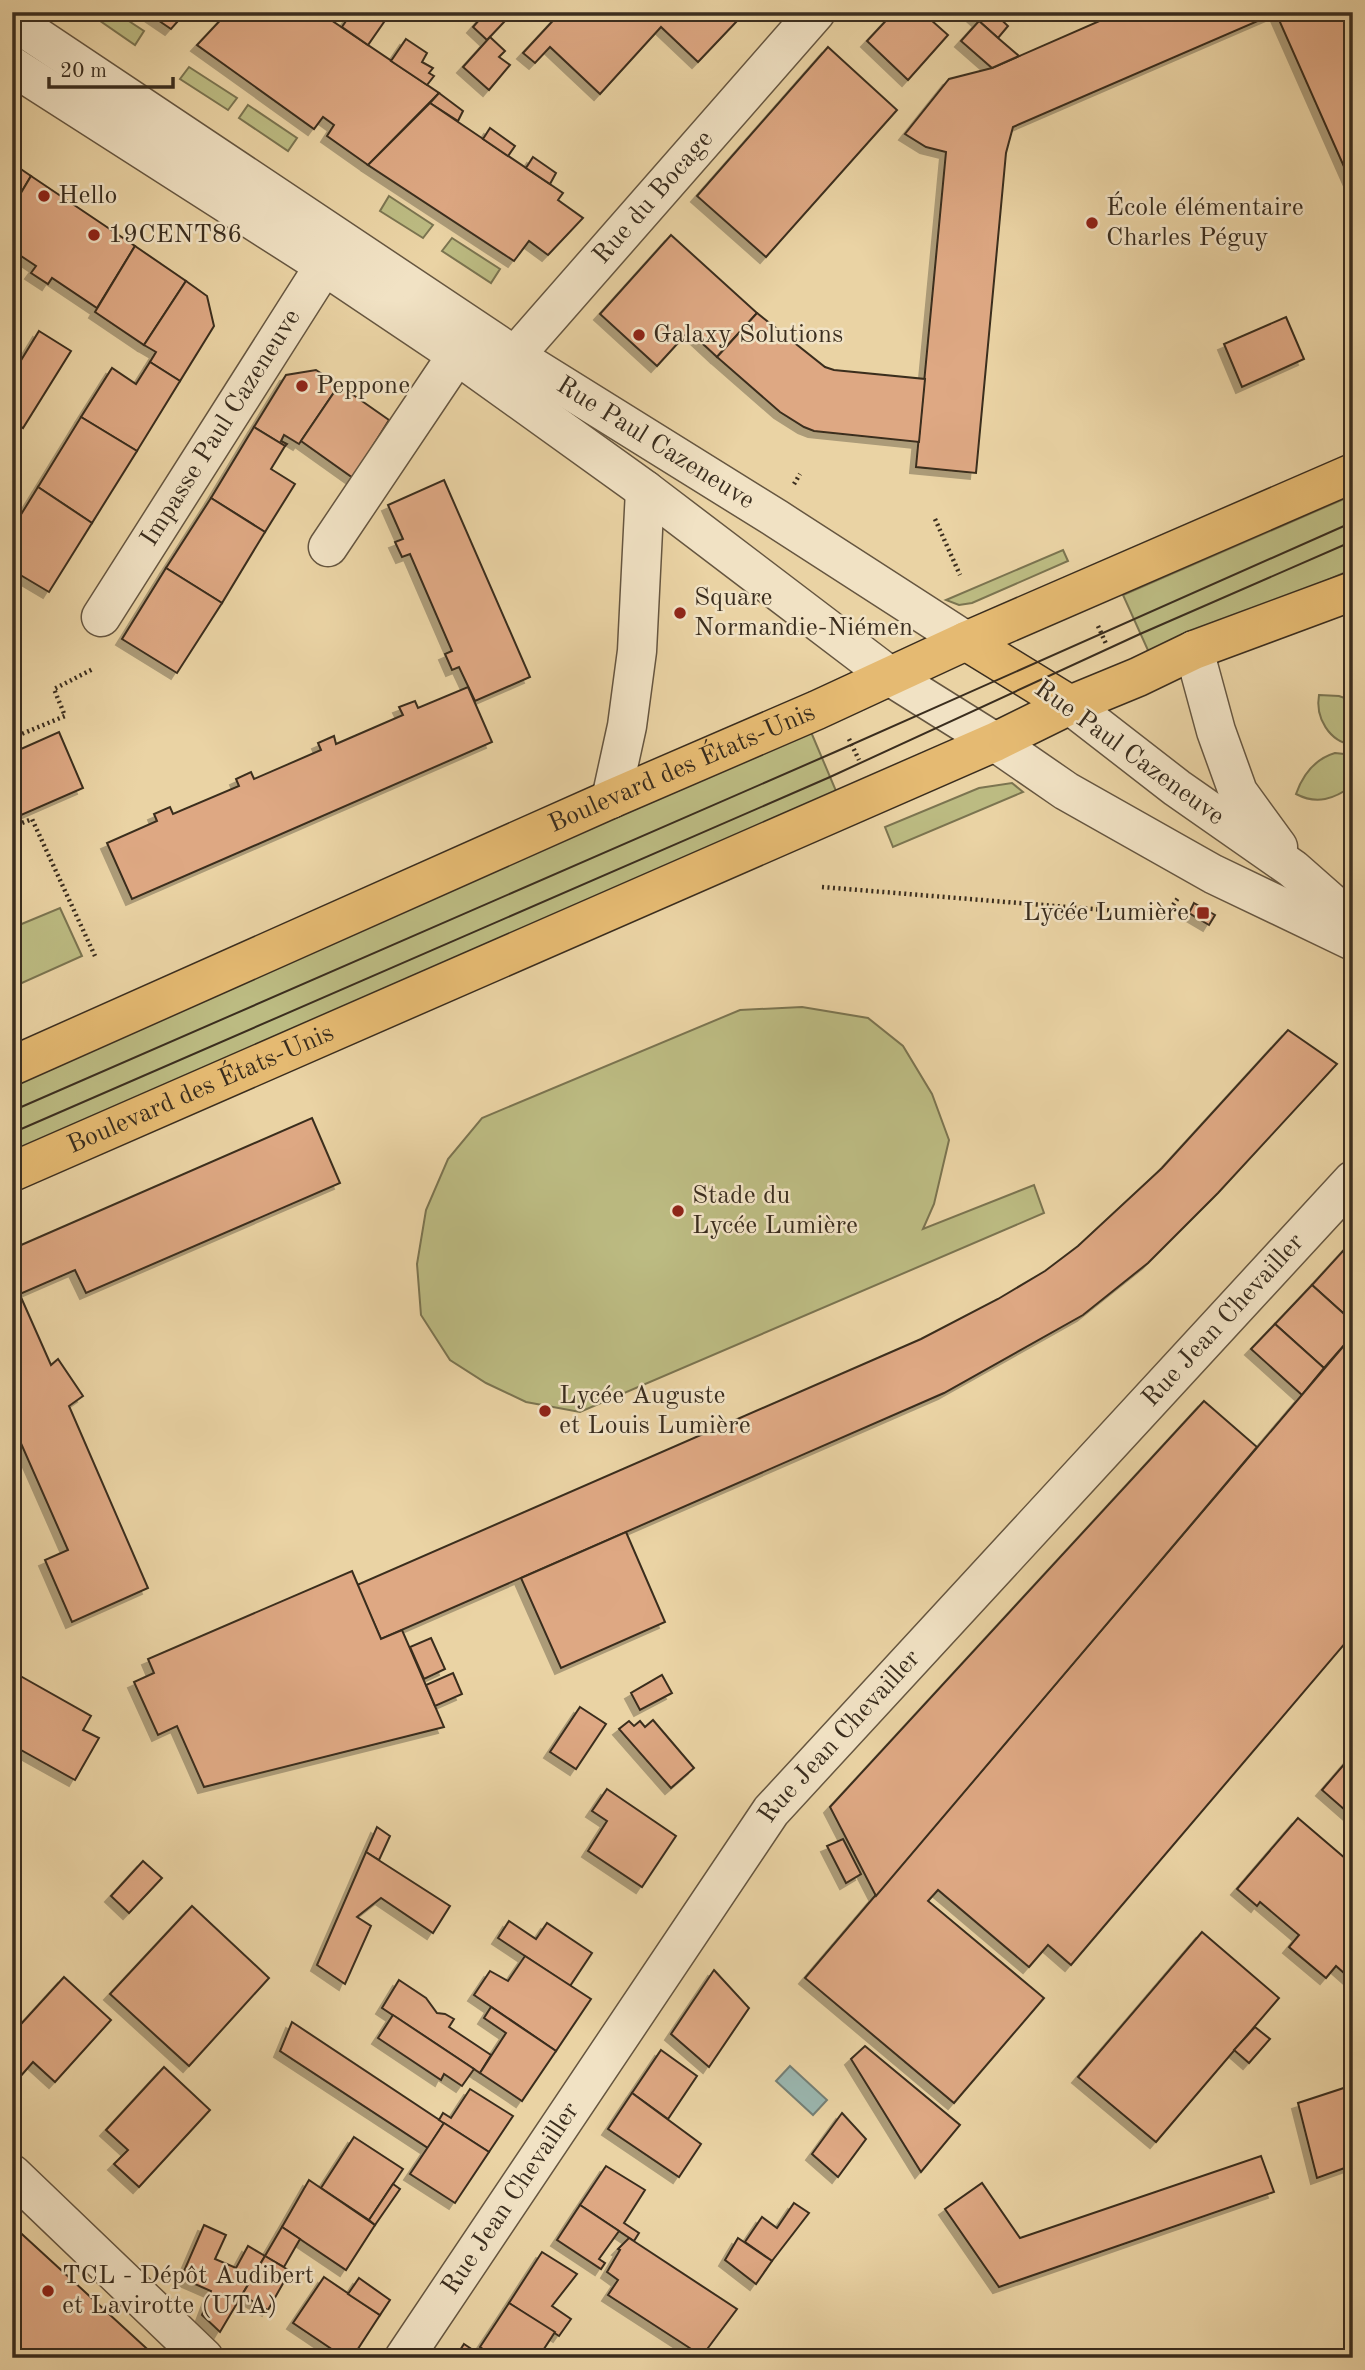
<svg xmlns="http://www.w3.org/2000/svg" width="1365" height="2370" font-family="'Old Standard TT',serif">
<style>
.green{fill:#bcbb82;stroke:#7b7450;stroke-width:2}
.water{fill:#9ab6af;stroke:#747f75;stroke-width:2}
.building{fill:#dea883;stroke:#3a2d1e;stroke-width:2;filter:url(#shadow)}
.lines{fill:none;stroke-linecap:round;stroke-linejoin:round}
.minor-casing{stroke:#665640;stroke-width:41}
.major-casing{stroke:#3a2d1e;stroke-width:41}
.path{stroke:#3a2d1e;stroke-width:4.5;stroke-dasharray:2 3.5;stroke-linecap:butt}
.minor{stroke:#f1e2c4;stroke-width:38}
.major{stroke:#e5ba72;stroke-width:38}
.tram{stroke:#3a2d1e;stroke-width:2}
.poi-dot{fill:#8f2418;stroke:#f1e2c4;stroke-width:2.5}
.labels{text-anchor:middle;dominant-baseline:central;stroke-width:5;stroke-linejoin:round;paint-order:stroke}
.poi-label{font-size:26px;fill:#3a2d1e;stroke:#f1e2c4;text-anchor:start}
.street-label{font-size:26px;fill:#3a2d1e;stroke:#f1e2c4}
</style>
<defs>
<filter id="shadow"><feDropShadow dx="-6" dy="6" stdDeviation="0" flood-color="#0004"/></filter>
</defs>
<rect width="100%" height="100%" fill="#ead3a4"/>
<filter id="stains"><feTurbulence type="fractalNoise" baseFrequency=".00286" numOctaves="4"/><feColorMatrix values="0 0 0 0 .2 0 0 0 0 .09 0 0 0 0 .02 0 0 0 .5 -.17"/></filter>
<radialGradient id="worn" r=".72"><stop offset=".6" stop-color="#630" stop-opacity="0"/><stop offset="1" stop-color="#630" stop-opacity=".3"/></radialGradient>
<g class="green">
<polygon points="96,12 115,12 144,31 135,45 93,16"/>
<polygon points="189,67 237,98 228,110 180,79"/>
<polygon points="248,105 297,138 288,151 239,118"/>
<polygon points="389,196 433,225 423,238 380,211"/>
<polygon points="452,238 500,269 491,283 442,251"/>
<polygon points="1353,495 1353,569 1151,657 1123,595"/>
<polygon points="1063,550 1068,561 972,603 959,605 946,600"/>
<path d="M1319 695 1339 696 1353 701V745C1329 742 1315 717 1319 695Z"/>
<polygon points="811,732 839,798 12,1159 12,1082"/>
<path d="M1335 753 1353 755 1352 786C1334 799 1317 805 1296 794 1303 774 1315 759 1335 753Z"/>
<polygon points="1012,783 1023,792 893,847 885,827 979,788"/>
<polygon points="60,908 82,956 13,987 12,928"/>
<polygon points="802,1007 868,1018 903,1046 932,1094 949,1140 934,1204 923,1229 1034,1185 1044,1213 580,1412 526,1402 486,1383 450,1360 421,1315 417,1264 426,1210 448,1159 482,1118 740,1010"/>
</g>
<polygon class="water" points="790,2066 827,2100 813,2115 776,2081"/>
<g class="building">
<polygon points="146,12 186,12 171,29"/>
<polygon points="228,12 319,12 439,93 368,165 327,136 334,125 323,117 314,129 197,45"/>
<polygon points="352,12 368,12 384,22 368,45 342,27"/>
<polygon points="486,12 493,12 504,22 487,40 473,27"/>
<polygon points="561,12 730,12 738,20 698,62 661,27 600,94 550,47 535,63 523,53"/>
<polygon points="894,12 922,12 948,35 908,80 867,41"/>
<polygon points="969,12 993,12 1008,26 998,38"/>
<polygon points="1120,12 1342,12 1353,36 1353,187 1276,13 1013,127 1006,153 976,473 916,467 946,152 926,147 905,134 949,79 992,68"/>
<polygon points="979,21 998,38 1019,56 992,68 961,41"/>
<polygon points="490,37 505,51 499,57 510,65 489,90 463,67"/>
<polygon points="406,39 427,53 422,62 433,68 429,73 434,76 427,85 391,61"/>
<polygon points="828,47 897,110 766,257 697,196"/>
<polygon points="439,93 463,111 458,121 430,103"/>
<polygon points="430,103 563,193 558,200 583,218 548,255 529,241 514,261 368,165"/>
<polygon points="490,128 515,146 508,156 483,139"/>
<polygon points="533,157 556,173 550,184 526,168"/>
<polygon points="12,163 31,176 12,208"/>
<polygon points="31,176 135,246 97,308 52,278 48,284 31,273 36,266 12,250 12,208"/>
<polygon points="671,235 757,313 717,357 689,331 657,366 600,314"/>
<polygon points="135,246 186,281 144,345 95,312"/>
<polygon points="186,281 207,296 214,326 180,381 150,362 156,352 144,345"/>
<polygon points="757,313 825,367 834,370 925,379 919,442 814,431 804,427 780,412 717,357"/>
<polygon points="1286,317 1304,359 1242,387 1224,344"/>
<polygon points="39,331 71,351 23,428 12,421 12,375"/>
<polygon points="150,362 180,381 137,451 81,417 112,368 136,384"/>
<polygon points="316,370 339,385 299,444 284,435 281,441 287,444 285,446 254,427 286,375"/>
<polygon points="339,385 389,420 353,478 301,441"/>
<polygon points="81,417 137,451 92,523 38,487"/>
<polygon points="254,427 285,446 271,469 295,484 265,532 211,498"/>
<polygon points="444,480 530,677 475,701 459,667 452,670 445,654 452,651 410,554 402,557 395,542 403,539 388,505"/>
<polygon points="38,487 92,523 49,592 12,570 12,529"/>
<polygon points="211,498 265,532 222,603 166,568"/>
<polygon points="166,568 222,603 177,673 122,639"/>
<polygon points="468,687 492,742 132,899 107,843 157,821 154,814 170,807 173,814 239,786 236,779 251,772 254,779 321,750 318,743 334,736 336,744 403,715 399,707 415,701 418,708"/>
<polygon points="59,732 83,788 12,819 12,753"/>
<polygon points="1194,903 1215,915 1209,925 1189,913"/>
<polygon points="1288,1030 1337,1064 1218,1193 1148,1263 1083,1315 944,1393 381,1639 357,1585 921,1339 998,1299 1045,1271 1078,1246 1162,1168"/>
<polygon points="312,1118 340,1183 86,1293 75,1270 20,1294 12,1277 12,1249"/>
<polygon points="1353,1240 1353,1322 1312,1285"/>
<polygon points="12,1277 51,1365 58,1359 83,1396 69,1406 148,1588 72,1622 45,1560 68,1550 12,1423"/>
<polygon points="1312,1285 1353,1322 1353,1335 1324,1368 1275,1324"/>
<polygon points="1275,1324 1324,1368 1302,1395 1251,1349"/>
<polygon points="1353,1335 1353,1634 1071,1965 1048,1945 1029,1967 938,1890 928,1901 1044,1998 954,2103 805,1978"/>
<polygon points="1204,1401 1257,1447 876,1896 830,1807"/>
<polygon points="626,1532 665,1622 561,1668 521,1578"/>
<polygon points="352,1571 381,1639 402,1630 444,1727 204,1787 177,1726 158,1735 134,1682 154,1673 148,1659"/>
<polygon points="431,1638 445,1669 424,1679 410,1647"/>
<polygon points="15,1673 91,1716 83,1730 99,1738 75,1780 12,1745 12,1677"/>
<polygon points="453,1673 462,1694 435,1706 426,1685"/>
<polygon points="662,1675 672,1693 640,1710 631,1693"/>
<polygon points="580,1707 606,1724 576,1769 550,1752"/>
<polygon points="653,1720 694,1768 671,1788 619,1729 629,1721 634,1726 640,1721 645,1727"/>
<polygon points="1353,1754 1353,1817 1322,1790"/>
<polygon points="607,1789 676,1836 642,1887 588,1851 607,1821 592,1811"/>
<polygon points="1298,1818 1353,1865 1353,1981 1336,1966 1326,1978 1289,1947 1299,1935 1260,1902 1257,1906 1237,1889"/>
<polygon points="377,1827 390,1836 379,1860 366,1852"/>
<polygon points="843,1839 861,1874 846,1883 827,1846"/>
<polygon points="366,1852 450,1906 433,1933 381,1898 357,1917 371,1926 345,1984 317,1965"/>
<polygon points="143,1861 162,1878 129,1913 111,1896"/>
<polygon points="192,1906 269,1978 189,2066 110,1994"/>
<polygon points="509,1921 536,1939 547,1923 592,1953 570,1986 498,1938"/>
<polygon points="1202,1932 1279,1998 1156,2142 1078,2077"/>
<polygon points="525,1956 591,1999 556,2051 474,1995 490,1971 508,1981"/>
<polygon points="714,1970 749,2008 709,2067 671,2034"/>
<polygon points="64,1977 111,2020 55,2082 33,2062 19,2078 12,2072 12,2034"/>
<polygon points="399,1980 426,1998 437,2013 445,2014 454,2019 449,2027 491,2055 480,2073 382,2008"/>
<polygon points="491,2007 556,2051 522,2101 480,2073 506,2033 484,2018"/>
<polygon points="393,2015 474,2069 462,2086 444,2074 441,2080 378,2038"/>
<polygon points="292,2022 444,2123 428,2148 280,2051"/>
<polygon points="1255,2027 1270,2039 1249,2063 1234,2050"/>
<polygon points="865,2046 960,2125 921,2172 851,2059"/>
<polygon points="661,2050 697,2076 668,2119 632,2093"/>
<polygon points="164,2067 210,2110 139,2187 114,2164 128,2150 106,2130"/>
<polygon points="1353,2085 1353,2165 1317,2178 1298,2103"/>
<polygon points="470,2089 513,2116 489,2152 439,2120 443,2113 451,2118"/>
<polygon points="632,2093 701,2144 679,2177 608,2129"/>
<polygon points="842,2113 866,2139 838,2177 812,2154"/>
<polygon points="444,2123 489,2152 455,2203 410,2174"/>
<polygon points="354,2137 403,2169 369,2220 321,2188"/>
<polygon points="1261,2156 1274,2192 999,2287 945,2209 982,2183 1020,2238"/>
<polygon points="606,2166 645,2190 624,2223 639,2233 634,2241 580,2205"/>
<polygon points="309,2180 375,2225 346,2270 282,2227"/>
<polygon points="393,2184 400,2189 375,2225 369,2220"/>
<polygon points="794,2203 809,2213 772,2261 745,2242 762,2217 777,2228"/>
<polygon points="580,2205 619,2231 599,2259 605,2263 601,2269 557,2240"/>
<polygon points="12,2225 157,2358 12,2358"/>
<polygon points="204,2225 226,2235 215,2259 236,2268 248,2246 265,2256 220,2332 202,2315 211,2291 181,2278"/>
<polygon points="282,2227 300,2239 284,2267 265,2256"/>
<polygon points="629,2238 737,2309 702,2356 608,2295 618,2280 607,2272 620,2250 618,2249"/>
<polygon points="738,2238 772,2261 756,2284 725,2260"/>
<polygon points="542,2252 577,2274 552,2306 571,2319 559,2336 509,2303"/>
<polygon points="265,2256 290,2271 268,2310 242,2295"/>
<polygon points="324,2277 380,2315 352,2358 345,2358 293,2323"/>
<polygon points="359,2278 390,2300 380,2315 348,2294"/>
<polygon points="509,2303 555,2332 538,2358 496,2358 480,2347"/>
<polygon points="464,2344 485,2358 455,2358"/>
</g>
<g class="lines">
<defs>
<g id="minor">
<path id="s1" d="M12 20 515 356 777 519 966 641"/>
<polyline points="12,66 323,265 457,355 645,490 891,677 995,742 1066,791 1213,874 1353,941"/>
<path id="s2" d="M498 375 816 12"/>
<polyline points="328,547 457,355"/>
<path id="s3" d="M101 617 338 244"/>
<polyline points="1194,650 1216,731 1238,792 1278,847"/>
<polyline points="1070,705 1177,788 1293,869 1353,922"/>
<polyline points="611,799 627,726 637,651 645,490"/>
<polyline points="12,2174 204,2358"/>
<path id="s4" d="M404 2358 771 1811 1353 1180"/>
</g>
<g id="major">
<polyline points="966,641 1070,705"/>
<path id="s5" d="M12 1066 611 799 817 710 966 641 1353 473"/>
<path id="s6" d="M12 1172 995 742 1070 705 1138 677 1194 650 1353 591"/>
</g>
</defs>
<use href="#minor" class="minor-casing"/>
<use href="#major" class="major-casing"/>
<g class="path">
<polyline points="794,484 800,474"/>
<polyline points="935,519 960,575"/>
<polyline points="1098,626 1107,646"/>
<polyline points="12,738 65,716 54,689 93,669"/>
<polyline points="849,739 859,760"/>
<polyline points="12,827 32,819 95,956"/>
<polyline points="822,887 1166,915 1178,898"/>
</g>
<use href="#minor" class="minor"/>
<use href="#major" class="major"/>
<g class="tram">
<polyline points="12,1111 835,752 1353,522"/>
<polyline points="12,1133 830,777 1140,634 1353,541"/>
</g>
</g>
<g class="poi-dot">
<circle cx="44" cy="196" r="7"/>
<circle cx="1092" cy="223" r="7"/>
<circle cx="94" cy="235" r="7"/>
<circle cx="639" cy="335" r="7"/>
<circle cx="302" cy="386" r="7"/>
<circle cx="680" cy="613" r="7"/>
<rect x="1196" y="906" width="14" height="14" rx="3.5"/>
<circle cx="678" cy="1211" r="7"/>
<circle cx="545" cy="1411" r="7"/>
<circle cx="48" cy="2291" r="7"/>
</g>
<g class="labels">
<g class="poi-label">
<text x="58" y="196">Hello</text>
<text x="1106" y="208">École élémentaire<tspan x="1106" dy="30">Charles Péguy</tspan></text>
<text x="108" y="235">19CENT86</text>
<text x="653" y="335">Galaxy Solutions</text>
<text x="316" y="386">Peppone</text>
<text x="694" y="598">Square<tspan x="694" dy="30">Normandie-Niémen</tspan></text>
<text x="1189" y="913" text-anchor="end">Lycée Lumière</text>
<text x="692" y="1196">Stade du<tspan x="692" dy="30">Lycée Lumière</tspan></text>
<text x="559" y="1396">Lycée Auguste<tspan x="559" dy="30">et Louis Lumière</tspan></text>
<text x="62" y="2276">TCL - Dépôt Audibert<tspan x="62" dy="30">et Lavirotte (UTA)</tspan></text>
</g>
<g class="street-label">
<text stroke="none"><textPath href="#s2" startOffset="236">Rue du Bocage</textPath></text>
<text stroke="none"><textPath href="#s3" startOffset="224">Impasse Paul Cazeneuve</textPath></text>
<text stroke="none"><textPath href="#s1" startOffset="770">Rue Paul Cazeneuve</textPath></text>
<text transform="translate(1129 753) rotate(36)">Rue Paul Cazeneuve</text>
<text stroke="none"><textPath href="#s5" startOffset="733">Boulevard des États-Unis</textPath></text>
<text stroke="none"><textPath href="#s6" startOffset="206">Boulevard des États-Unis</textPath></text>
<text stroke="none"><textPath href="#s4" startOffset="1326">Rue Jean Chevailler</textPath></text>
<text stroke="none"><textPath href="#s4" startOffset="760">Rue Jean Chevailler</textPath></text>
<text stroke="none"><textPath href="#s4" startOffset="192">Rue Jean Chevailler</textPath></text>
</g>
</g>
<rect width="1365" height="2370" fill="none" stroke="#ead3a4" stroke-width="42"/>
<rect x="14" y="14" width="1337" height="2342" fill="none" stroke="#3a2d1e" stroke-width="3.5"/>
<rect x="21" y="21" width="1323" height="2328" fill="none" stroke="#3a2d1e" stroke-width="2"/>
<path d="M49 77v10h124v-10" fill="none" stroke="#3a2d1e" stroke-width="3.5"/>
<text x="60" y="77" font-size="21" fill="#3a2d1e" stroke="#f1e2c4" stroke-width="5" paint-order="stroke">20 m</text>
<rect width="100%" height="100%" filter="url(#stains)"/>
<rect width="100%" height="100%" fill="url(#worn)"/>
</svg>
